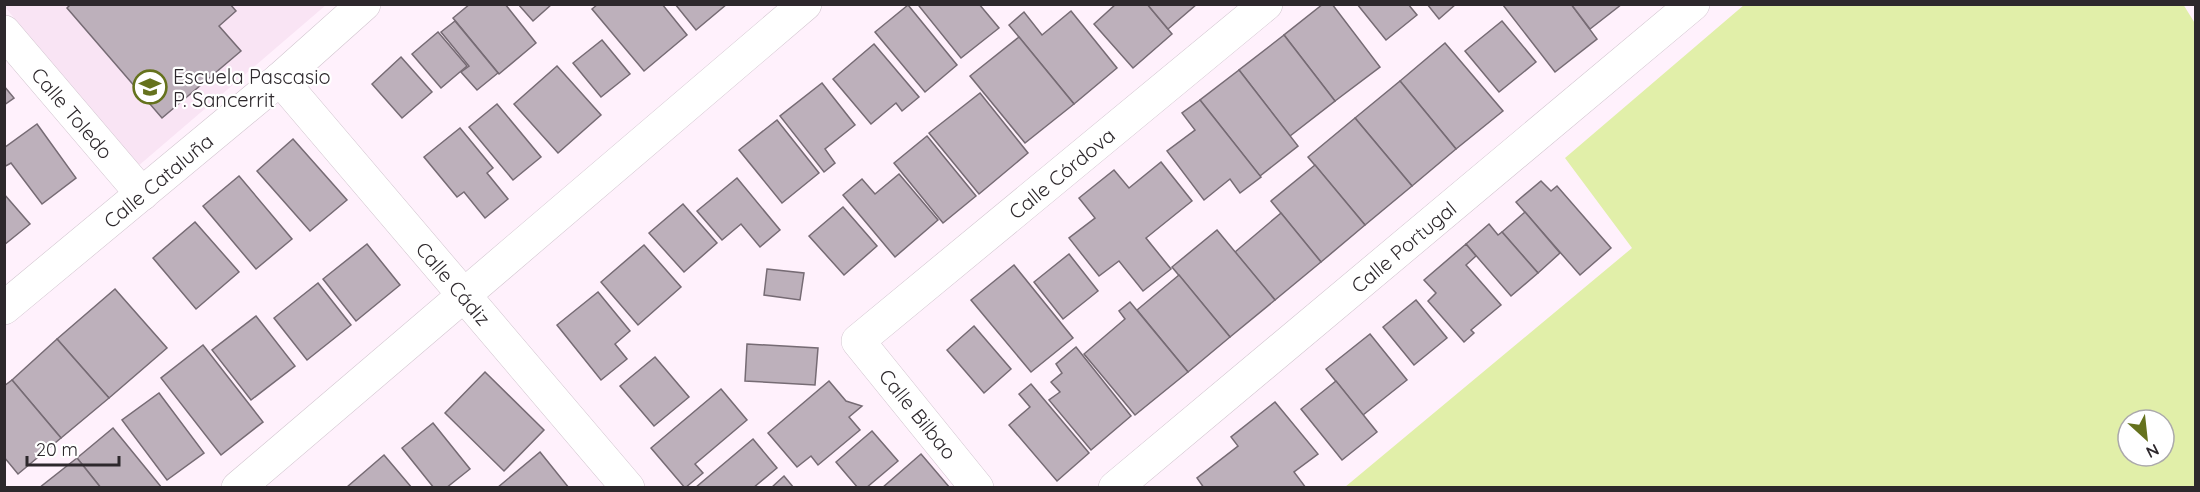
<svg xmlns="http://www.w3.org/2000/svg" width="2200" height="492" font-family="Quicksand,sans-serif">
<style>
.built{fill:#f9e4f4}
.green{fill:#e1efa9;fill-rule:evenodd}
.building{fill:#bdb0bb;stroke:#766b74;stroke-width:1.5}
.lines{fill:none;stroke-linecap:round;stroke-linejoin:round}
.street-casing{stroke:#d1c4ce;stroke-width:34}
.secondary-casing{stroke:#d1c4ce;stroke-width:34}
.street{stroke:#fff;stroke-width:33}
.secondary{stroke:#fff;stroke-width:33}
.labels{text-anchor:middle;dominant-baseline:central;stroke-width:4.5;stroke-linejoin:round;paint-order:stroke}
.poi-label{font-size:20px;fill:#2d282c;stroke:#fff;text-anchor:start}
.street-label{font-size:20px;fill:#2d282c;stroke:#fff}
</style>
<rect width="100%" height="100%" fill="#fff1fc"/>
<polygon class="built" points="4,5 326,5 137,167 5,7"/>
<path class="green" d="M2183 4 2196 25 2195 487H1345L1632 248 1565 158 1744 5ZM2128 420H2164V456H2128Z"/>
<g class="building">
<polygon points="71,4 230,4 236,11 219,26 241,51 162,118 67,8"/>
<polygon points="470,4 505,4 536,43 499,74 453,18"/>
<polygon points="518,4 552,4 533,21"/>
<polygon points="598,4 662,4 687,35 644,71 592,9"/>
<polygon points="675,4 727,4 696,30"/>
<polygon points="920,4 979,4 999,28 961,58 919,6"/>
<polygon points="1116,4 1147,4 1172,34 1133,68 1094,24"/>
<polygon points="1147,4 1197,4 1168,29"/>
<polygon points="1323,4 1332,4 1380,67 1335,101 1284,35"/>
<polygon points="1357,4 1408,4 1417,15 1386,40"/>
<polygon points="1427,4 1456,4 1439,19"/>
<polygon points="1571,4 1597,39 1555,72 1503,5"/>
<polygon points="1571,4 1622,4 1590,29"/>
<polygon points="908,5 957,65 925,92 875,32"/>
<polygon points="1071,11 1117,68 1074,104 1009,25 1024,12 1042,35"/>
<polygon points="455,21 498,73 477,90 461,72 469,66 441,32"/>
<polygon points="1502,21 1536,62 1499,92 1465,51"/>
<polygon points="438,32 467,66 441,88 412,54"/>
<polygon points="1284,35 1335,101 1290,136 1239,70"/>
<polygon points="1019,37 1074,104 1025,143 970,76"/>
<polygon points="602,40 630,74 601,97 573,63"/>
<polygon points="1445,43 1503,111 1456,149 1400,81"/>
<polygon points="874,44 919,97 902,111 896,103 871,124 833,79"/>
<polygon points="401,57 432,92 402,118 372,84"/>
<polygon points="557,66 601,115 558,153 514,104"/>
<polygon points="1239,70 1298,146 1260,176 1200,100"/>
<polygon points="1400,81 1456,149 1412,186 1355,118"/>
<polygon points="822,83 855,125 825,149 835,163 824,172 780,116"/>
<polygon points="4,86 14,98 4,105"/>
<polygon points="980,93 1028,153 979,194 929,133"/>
<polygon points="1200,100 1261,177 1240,193 1230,179 1204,200 1167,151 1195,130 1182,113"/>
<polygon points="497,104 541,157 513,180 469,127"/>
<polygon points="1355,118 1412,186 1365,225 1308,157"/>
<polygon points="777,120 819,173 782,203 739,150"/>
<polygon points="37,124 76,178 42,204 11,163 4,167 4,148"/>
<polygon points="460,128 493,168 487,173 508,199 485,218 464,192 457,197 424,157"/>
<polygon points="927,136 976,196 943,223 894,163"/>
<polygon points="293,139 347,200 310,231 257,171"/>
<polygon points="1161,162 1192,201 1146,238 1171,269 1143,291 1119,261 1099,276 1069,238 1095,218 1079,198 1114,170 1129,188"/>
<polygon points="1315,165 1365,225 1321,262 1271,201"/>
<polygon points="899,174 938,220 895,257 843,195 862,179 875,194"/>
<polygon points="239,176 292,239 256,269 203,206"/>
<polygon points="737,178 780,230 760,247 741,224 722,240 697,211"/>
<polygon points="1541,181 1551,191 1557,186 1611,248 1580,275 1516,202"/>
<polygon points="4,194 30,224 4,245"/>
<polygon points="683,204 717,243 684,272 649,233"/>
<polygon points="843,207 877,246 844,275 809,236"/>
<polygon points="1525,212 1560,253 1538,273 1502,232"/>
<polygon points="1281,213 1321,262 1275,300 1235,252"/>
<polygon points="195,222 239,272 196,309 153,258"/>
<polygon points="1489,224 1498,235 1502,232 1538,273 1511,296 1466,244"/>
<polygon points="1217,230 1275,300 1230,337 1172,267"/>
<polygon points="367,244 400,285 356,321 323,279"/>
<polygon points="1466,244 1476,256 1466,265 1501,305 1471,330 1474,333 1464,342 1428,301 1436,293 1424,280"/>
<polygon points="644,245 681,287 638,325 601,282"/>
<polygon points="1069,254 1098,291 1063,319 1034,282"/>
<polygon points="1014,265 1073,338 1031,372 971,300"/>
<polygon points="767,269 804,273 800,300 764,295"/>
<polygon points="1179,275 1230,337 1188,372 1137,310"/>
<polygon points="318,283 351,325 307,360 274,318"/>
<polygon points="115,289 167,348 109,398 57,339"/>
<polygon points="598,292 630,331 615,344 627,359 601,380 557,325"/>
<polygon points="1416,300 1447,338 1414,365 1383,327"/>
<polygon points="1130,302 1188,372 1135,415 1084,354 1125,319 1119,311"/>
<polygon points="256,316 295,366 251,400 212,350"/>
<polygon points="974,326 1011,369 984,393 947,350"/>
<polygon points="1370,334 1407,380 1363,415 1326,369"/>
<polygon points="57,339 109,398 61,438 12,380"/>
<polygon points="747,344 818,348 815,385 745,381"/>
<polygon points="203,345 263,422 221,455 161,378"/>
<polygon points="1076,347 1131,416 1091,450 1049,400 1060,392 1051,382 1062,373 1056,364"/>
<polygon points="655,357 689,397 654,426 620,386"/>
<polygon points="485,372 544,430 504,471 445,413"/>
<polygon points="12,380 61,438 18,474 4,457 4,386"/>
<polygon points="829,381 846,401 862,406 849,417 860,430 818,465 811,456 797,467 768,433"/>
<polygon points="1336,381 1377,432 1342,460 1301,409"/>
<polygon points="1031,384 1089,453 1057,481 1009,425 1030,407 1019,394"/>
<polygon points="721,389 747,420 695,464 703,473 685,488 651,448"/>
<polygon points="159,393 204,453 167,480 122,420"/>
<polygon points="1275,402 1318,454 1294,472 1306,488 1204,488 1197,478 1238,446 1231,437"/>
<polygon points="433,423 470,469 446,488 434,488 402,448"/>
<polygon points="113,428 162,488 101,488 77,458"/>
<polygon points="872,431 898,461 866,488 858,488 836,462"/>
<polygon points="753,439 777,468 753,488 695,488"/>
<polygon points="540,452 569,488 497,488"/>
<polygon points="921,454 950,488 882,488"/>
<polygon points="384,455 412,488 347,487"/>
<polygon points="77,458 101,488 39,488"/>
<polygon points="784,476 794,488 771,488"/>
</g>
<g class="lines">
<defs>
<g id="street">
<path id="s1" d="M4 32 142 194"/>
<path id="s2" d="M280 79 628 488"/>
<path id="s3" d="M4 308 280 79 364 4"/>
<path id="s4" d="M977 488 858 341 1266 4"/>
<path id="s5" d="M1115 488 1693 4"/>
</g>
<polyline id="secondary" points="238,488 805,4"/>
</defs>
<use href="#street" class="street-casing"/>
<use href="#secondary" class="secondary-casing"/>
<use href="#street" class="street"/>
<use href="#secondary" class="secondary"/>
</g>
<defs>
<symbol id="school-ring" viewBox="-11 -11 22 22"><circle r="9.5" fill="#fff" stroke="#65721d" stroke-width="1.5"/><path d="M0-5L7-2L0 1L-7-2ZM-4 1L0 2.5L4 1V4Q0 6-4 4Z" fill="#65721d"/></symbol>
</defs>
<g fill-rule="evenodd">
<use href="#school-ring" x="131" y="68" width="38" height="38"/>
</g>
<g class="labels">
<g class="poi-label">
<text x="173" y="76">Escuela Pascasio<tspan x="173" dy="23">P. Sancerrit</tspan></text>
</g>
<g class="street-label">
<text stroke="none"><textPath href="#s1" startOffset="106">Calle Toledo</textPath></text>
<text stroke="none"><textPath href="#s4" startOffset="453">Calle Córdova</textPath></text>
<text stroke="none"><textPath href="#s3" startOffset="200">Calle Cataluña</textPath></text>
<text stroke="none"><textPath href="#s5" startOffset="376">Calle Portugal</textPath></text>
<text stroke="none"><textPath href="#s2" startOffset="268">Calle Cádiz</textPath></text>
<text transform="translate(918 414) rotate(51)">Calle Bilbao</text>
</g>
</g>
<rect width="2200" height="492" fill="none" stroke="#2d282c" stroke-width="12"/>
<g transform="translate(2146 438) rotate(153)"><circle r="28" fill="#ffffff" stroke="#aba9ab" stroke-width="1.5"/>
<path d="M0-4.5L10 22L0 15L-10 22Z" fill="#65721d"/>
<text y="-9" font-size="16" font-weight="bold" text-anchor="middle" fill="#2d282c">N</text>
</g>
<path d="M27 456v9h92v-9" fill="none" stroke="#2d282c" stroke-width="3"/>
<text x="36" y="456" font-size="18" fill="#2d282c" stroke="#ffffff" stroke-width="4.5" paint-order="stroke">20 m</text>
</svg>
